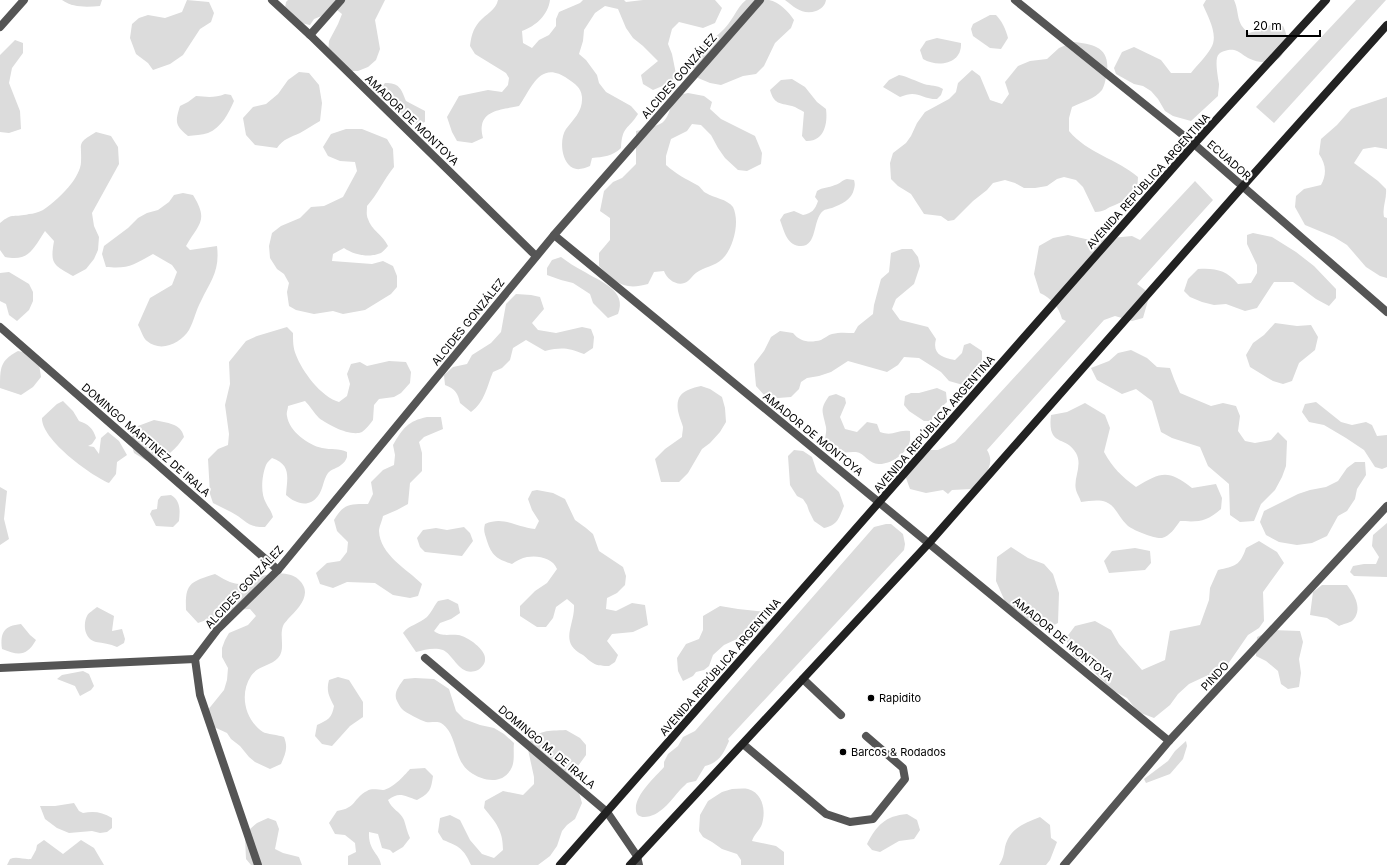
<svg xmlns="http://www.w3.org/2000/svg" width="1387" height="865" font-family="Inter,sans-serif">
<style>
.green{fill:#dcdcdc}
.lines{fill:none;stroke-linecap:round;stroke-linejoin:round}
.service{stroke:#555;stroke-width:8}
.minor{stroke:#555;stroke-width:8}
.secondary{stroke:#222;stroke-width:8}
.poi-dot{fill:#000;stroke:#fff;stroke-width:1.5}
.labels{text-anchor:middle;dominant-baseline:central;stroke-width:4;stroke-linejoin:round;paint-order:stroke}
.street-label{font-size:11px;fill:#000;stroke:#fff}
.poi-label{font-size:11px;fill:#000;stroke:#fff;text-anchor:start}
</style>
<rect width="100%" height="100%" fill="#fff"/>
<g class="green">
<path d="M62 0H102L100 6C87 7 73 8 62 0Z"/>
<polygon points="187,0 209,2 214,13 211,22 200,29 183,55 170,64 153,70 148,63 136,54 130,38 132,24 139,18 148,15 165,18 182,12"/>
<polygon points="288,0 385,0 375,20 380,49 376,60 368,67 358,71 342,71 328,54 329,41 338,24 342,14 337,10 314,19 310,25 301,23 284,14 286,2"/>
<path d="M498 0H550C548 15 536 26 522 31L523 43 532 48 539 40 549 35 556 26V19L559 12 580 3 583 0H624L626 2 643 0H715L722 8 715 23 703 28 679 22 672 29 668 44 672 54 676 74 672 82 653 90 643 84 641 75 658 61 643 46 633 38 626 28 618 9 605 6 595 13 584 30 583 41 579 54 586 60 597 75 599 83 606 92 631 106 638 114C628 130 622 126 621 148 613 156 603 157 592 158L590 166C582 169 575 172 568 164 561 156 560 138 566 129 574 119 583 111 582 97 581 87 575 84 568 79 540 59 532 88 519 106 506 109 485 109 482 125 481 129 482 134 483 138L472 143 457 141 452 132 447 117 459 96 488 90 502 92 508 85 509 78 506 73 475 54 470 46C471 37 473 29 479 22 486 14 496 10 498 0Z"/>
<path d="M746 0C753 0 762 0 769 0 779 2 789 12 794 20L791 28 775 43 764 66 756 74 743 76 721 85 710 83 698 78C694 71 691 65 693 57 696 45 713 40 721 32 732 23 736 8 746 0Z"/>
<path d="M785 0H826C825 6 821 9 816 11 803 15 795 8 785 0Z"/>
<path d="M1206 0H1234C1240 13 1235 23 1249 33L1265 28 1272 24 1283 26C1288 36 1287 39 1284 50 1280 66 1260 64 1248 58 1243 55 1239 51 1234 50 1230 49 1222 51 1219 54 1214 58 1218 77 1219 84 1219 88 1218 92 1218 96L1191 121 1173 116 1165 111 1158 99 1151 91 1143 86 1134 84 1116 74 1114 68 1122 52 1134 47 1161 60 1171 73H1191C1197 65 1206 57 1211 48 1219 35 1208 17 1203 5Z"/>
<polygon points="1356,0 1386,0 1274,123 1256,107"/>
<path d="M990 15H996C1002 21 1006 30 1008 38L1001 49 990 48 973 36 971 29 973 24Z"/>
<path d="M937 38 961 43C962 64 938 68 923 59L920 50 926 41Z"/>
<polygon points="15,40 23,43 23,53 12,68 9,83 20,111 21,129 9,133 0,132 0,55"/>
<path d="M1073 42C1093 44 1110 47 1107 72 1106 77 1105 85 1102 90 1095 99 1082 102 1072 107L1069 118V131C1087 153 1117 159 1138 177L1137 192C1128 200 1126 200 1115 205 1106 208 1105 212 1095 212L1083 187 1076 180 1064 177 1057 179 1047 186 1035 188H1024L1015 183 1005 180 993 183 987 190 973 201 954 220 948 221 941 216 924 214 911 194 898 186 891 179 890 163 893 153 906 143 911 136 917 123 925 112 949 99 956 92 958 83 972 70 980 76 990 100 1002 104 1009 94 1005 82 1018 66 1030 61 1047 59 1059 48Z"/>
<path d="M299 72 309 73 319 85 322 103 320 121C313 125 307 129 300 133 291 137 283 139 277 148L255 145 246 135 243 118 253 107 266 104 278 94 288 80Z"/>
<path d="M899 75C909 77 915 81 924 84 931 86 937 85 943 89L941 95 937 99C920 99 918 89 900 97L883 87 889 80Z"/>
<path d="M792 79 805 87 817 102 826 109C828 124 824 142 806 141L802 136 804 112C800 110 796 107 792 106 779 103 774 104 770 90L781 80Z"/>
<path d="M385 83C399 83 401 88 406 101L425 111V122L416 125 402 115 399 106 390 104 382 98 380 89Z"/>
<path d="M688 93 704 96 712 102 710 109 721 119 755 136 762 153 761 164 747 171 738 170 725 158 718 148 711 135 701 125 692 124 687 131 671 139 666 156V165C676 174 686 179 697 185 701 187 702 191 706 193 714 198 727 199 733 207 735 211 736 217 736 222 736 233 732 247 725 256 718 265 708 266 699 271 693 274 692 278 688 281 679 288 667 280 664 271L654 272 648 284C623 291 616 282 599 266V253L610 240V218L600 211 604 191 613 182 622 178 636 164V131C666 123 665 127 674 96Z"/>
<path d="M225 94 231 95 234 101C229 113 221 128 208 133 202 135 194 135 188 136 175 125 175 122 180 106L188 102 196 96C207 97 215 98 225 94Z"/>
<path d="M1387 97V149L1375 147 1363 149 1354 163 1378 181 1386 189C1387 199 1382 207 1384 217L1387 218V278L1380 276 1366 267 1347 245 1334 237 1305 225 1295 207 1296 196 1304 189 1321 185C1327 174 1326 164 1319 154L1321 139 1337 125 1351 109Z"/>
<path d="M346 129H362L387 139 393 149 394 167C384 179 378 194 367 206 367 210 366 215 368 219 371 230 383 235 388 246 386 248 384 251 381 253 369 258 354 255 344 248L333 254 332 261 372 264 383 261 393 266 397 276V287L391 294 365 310 343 314 333 311 314 314 296 310 289 306 287 292 289 283 284 274 277 269 270 258 269 246 272 233 281 226 300 218 311 207 324 206 343 197 357 171 355 162 340 161 328 156 323 147 331 134Z"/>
<path d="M96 132 111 136 118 147 119 164 92 213 94 226 99 237 98 250 94 259 86 269 73 276C53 265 50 264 54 241L45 231C33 249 29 262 5 257L0 250V223C13 212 14 218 29 214 33 214 39 212 43 210 51 205 65 192 71 184 75 179 81 169 81 162 82 142 76 144 96 132Z"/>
<path d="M847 179 854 180C855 184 855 185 854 189 852 200 841 204 832 208 829 209 825 209 823 211 812 220 818 248 799 246 786 244 784 230 780 220L784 214 794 211 803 215C812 213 815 210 818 201L815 197 817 191C823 187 828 188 835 185 840 184 842 180 847 179Z"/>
<path d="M1195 181 1213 200 1137 284 1145 290 1149 297 1143 318 1132 321 1115 316 1104 320 987 450C997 466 982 477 972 489L952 490 948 494 943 490 926 493 910 489 906 478V469L911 459 927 450H938L955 442 1066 321 1062 319C1059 307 1051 298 1040 293L1034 274 1039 246 1053 238 1068 235 1090 240 1132 236 1140 240Z"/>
<path d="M183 193 193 195C209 221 199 223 186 246L190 250 217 246C220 271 211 280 201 301 196 310 194 321 189 330 181 343 161 353 147 341 143 338 141 330 138 325L150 298 172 285 177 272 172 265 153 254C133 265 129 269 106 267L102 254 104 246 128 228 138 218 147 213 158 210 169 202 174 195Z"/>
<path d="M1253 233 1272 237 1296 252 1314 266 1336 289V298L1329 306 1316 299 1293 282H1274L1257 308 1245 311 1226 304 1214 305 1202 302 1190 297 1184 291 1188 279 1198 269C1216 268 1226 270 1238 284L1251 283 1257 273V265L1247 244V235Z"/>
<path d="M902 249H912L918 257 920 266 914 284 896 299 892 309 900 320 928 327 936 339C932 354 942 358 955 360L962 353 964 345 970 343 982 351V364L975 380 963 385 949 381 941 372 919 358 904 357 898 365 887 372 848 361 831 372 819 376 807 378 801 382 799 389 791 397 778 398 765 396 756 386 754 364 764 351 771 337 780 331 793 333C800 342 810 343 821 340 825 338 828 335 832 334 840 332 847 333 854 333L858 326 873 314 874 305 881 279 889 272 891 253Z"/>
<path d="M561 257C568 262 575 267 583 271 599 281 628 290 618 314L608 318 593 303 590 294 573 283 561 280 547 275V268L552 260Z"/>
<polygon points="9,272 29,284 33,292 33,301 29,310 17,321 9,315 6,304 0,301 0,273"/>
<path d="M516 294 531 295 540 297 544 309 532 323 538 330 556 333 582 327 591 329 594 337 593 348 584 354C567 348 563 347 545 351L526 340 513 348 510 360 502 368 493 372C487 386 485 402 471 412L460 403C458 393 455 389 445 385L444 375 453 367 467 364 472 355 491 343 501 332 506 304Z"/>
<polygon points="1275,323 1297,326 1311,325 1318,337 1315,350 1299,363 1292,381 1283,384 1273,381 1250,367 1246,355 1253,343 1264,335"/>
<path d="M287 327 293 333C293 341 293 348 296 355 302 371 321 397 339 402L347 396 350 384 347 374 351 364 360 362 367 366 389 361 406 362 411 372 410 383 401 393 394 397 379 399 374 405 373 420C370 424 366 429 362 432 351 437 328 425 319 418 314 413 310 406 305 401L288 406C288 409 286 413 287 416 289 431 308 445 322 448 331 450 339 448 347 452V457C346 460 344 463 341 465 338 468 331 469 328 473 323 480 323 490 318 496 309 508 296 504 286 495 287 478 292 465 272 458 270 460 267 462 266 465 262 475 260 493 266 503 269 509 271 510 273 517L265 527C247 528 245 519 231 512 225 509 219 506 213 503L210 494 208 459 218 449 228 445 229 434 225 405 230 384 229 362 246 341 257 336Z"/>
<polygon points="1131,350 1147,358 1157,367 1170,368 1174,379 1180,393 1211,406 1223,403 1236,406 1240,416 1238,431 1245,441 1255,443 1271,440 1278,432 1287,441 1286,466 1282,477 1275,490 1261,504 1254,521 1240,522 1230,515 1229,484 1208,466 1200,447 1172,438 1161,432 1152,401 1136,389 1122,394 1097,380 1091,368 1109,361 1118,353"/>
<path d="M18 351 28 353 39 364 41 377 33 387 21 395 0 388C0 367 0 361 18 351Z"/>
<path d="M701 386 710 389 722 397 725 408 726 422 720 432 710 443 702 449 688 473 679 482H661L655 459 665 449 682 437C682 434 683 430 683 427 682 423 680 419 679 415 674 395 683 390 701 386Z"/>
<polygon points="937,388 946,392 947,402 937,411 931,421 924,421 909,411 904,405 905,396 911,393 919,393"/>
<path d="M836 394 845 398 846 403 840 417 845 429 857 432 867 422 877 424 880 432C894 437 896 429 910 431 910 437 911 441 908 446 904 455 890 464 880 464 869 465 865 453 856 452 843 451 835 457 824 447 824 440 827 433 826 427 823 411 819 410 829 396Z"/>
<path d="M63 401 73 411 79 421C88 424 93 428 96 438L92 444 88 446 94 447 99 454 101 438 108 432 119 441 127 455 117 462 116 474 109 483C90 475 41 439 42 418L57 404Z"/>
<polygon points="1316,402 1341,422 1352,425 1366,422 1372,425 1377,436 1387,435 1387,467 1382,469 1375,467 1364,450 1346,438 1324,425 1309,422 1302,412 1305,404"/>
<path d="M1085 403 1105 415 1110 428 1104 452C1113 468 1121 476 1136 487 1161 472 1168 469 1192 488L1216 484 1222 498 1221 509C1206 522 1199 522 1180 521 1175 528 1170 536 1162 538 1155 539 1132 530 1127 525 1119 518 1116 506 1106 502 1099 499 1089 501 1081 502 1080 498 1077 494 1076 490 1073 478 1083 466 1076 453 1066 435 1047 448 1051 415L1067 412Z"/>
<path d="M427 417H441L443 429 424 437 419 442 422 453V471L410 483 408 504 397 510 383 516C382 521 379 527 379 531 380 555 407 569 422 584L418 596 410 598 393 595 375 583 347 582 333 588 320 584 316 573 327 563 340 561 347 552 348 542 337 531 334 520C344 503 350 504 368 504L373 494 371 482 383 470 394 465 395 455 393 445C403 428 408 421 427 417Z"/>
<path d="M154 420C167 423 181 423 184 437 173 453 166 458 147 461L134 453 130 440 138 426Z"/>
<path d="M794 450 803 451 812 457 817 472 839 492 844 506C839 518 838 525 824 528L814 521 809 511 807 505 803 499 797 496 790 485 788 456Z"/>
<polygon points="1355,462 1365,462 1366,475 1357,489 1355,499 1347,511 1338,516 1327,536 1312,543 1297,545 1279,542 1266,535 1260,522 1264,511 1298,494 1310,490 1326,487 1338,481 1347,468"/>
<polygon points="0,487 7,491 4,519 9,539 0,545"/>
<path d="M537 490 553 493 565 499 575 520 586 528 593 534 599 551 623 567 626 576 625 585 617 593 607 598 606 609 616 611 632 603 645 605 648 625 633 632 612 634 607 641 618 655 615 662 609 666C604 666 597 666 593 663 589 661 587 658 583 655 558 642 575 626 574 605L567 599 556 607 553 618 546 627H537L520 616V606L535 591 547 583 557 569C553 558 538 555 527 557 522 558 516 561 512 564 497 559 492 556 487 541 485 534 483 531 485 524 504 516 515 527 535 529L539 521 532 510 528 499 532 491Z"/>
<path d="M171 495C181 501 180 511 179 521L173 527 156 526 150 514 152 510 157 509 158 500 161 496Z"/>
<polygon points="1387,523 1387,577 1354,576 1350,572 1353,566 1364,564 1376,564 1379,557 1372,546 1373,535"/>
<path d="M886 524H891L903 534 905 544 904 550 728 739 729 741C723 754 720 762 705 766L696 781C693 782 689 782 687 783 685 785 682 788 680 790 671 800 660 817 644 817 640 817 636 815 636 810 634 796 655 777 664 767V762L668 754 678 746 683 737 695 731 874 527Z"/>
<polygon points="464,527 470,533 473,541 462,556 425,552 420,547 417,538 423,530 436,528 447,530"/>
<path d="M1259 541 1277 552 1284 563 1263 592 1264 621 1259 628 1248 635 1228 664 1217 672 1206 676 1189 684 1178 694 1170 705 1154 718 1138 712 1127 698 1112 690 1089 667 1076 659 1070 652 1066 638 1075 626 1095 621 1111 630 1119 644 1142 670 1165 660 1170 631 1200 625 1209 600 1210 588 1218 570C1235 566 1240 566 1246 548Z"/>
<polygon points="1011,547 1028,558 1044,564 1053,574 1059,593 1058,623 1046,629 1026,621 1007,606 996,581 997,557"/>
<polygon points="1135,548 1150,551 1151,563 1145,570 1109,573 1104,561 1112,551"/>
<path d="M215 574C222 578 231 584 240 584 244 583 248 580 251 579 263 575 287 569 298 579 314 593 299 608 288 619 286 622 284 623 283 626 279 637 286 649 278 658 271 666 257 666 251 676 239 694 245 720 263 732 266 734 279 735 284 737 288 747 286 753 281 764L270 769 255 762 249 757 240 746 231 739 227 733 214 727 207 711 224 690 227 680 228 668 222 657V648L225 640 229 633 248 625 256 616 250 609 234 610 198 623 186 610C185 583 190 582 215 574Z"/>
<path d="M1322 585H1347C1354 594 1364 610 1352 621 1349 623 1343 624 1339 626L1327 618 1310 615 1313 592Z"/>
<path d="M448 599 458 604 460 613 451 619 440 623 434 631C442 637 448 634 458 635 467 636 487 650 485 660 485 664 481 668 478 670 460 678 454 655 443 650 434 647 424 650 416 652L403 633C409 625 419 624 427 617 431 613 434 606 438 601Z"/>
<polygon points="720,606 738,609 767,612 769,622 765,632 737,639 724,645 713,655 709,666 704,670 696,672 693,676 683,681 678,671 677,658 686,644 699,639 703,630 703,616"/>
<path d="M97 607 114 616 112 631 122 629 125 639 124 643 117 647C110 644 103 643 96 642 84 639 83 624 87 616 89 612 94 610 97 607Z"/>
<path d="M21 624 30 635 36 640C27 656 19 656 2 649 0 632 4 626 21 624Z"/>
<polygon points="1272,630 1300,631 1303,642 1299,659 1301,673 1299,687 1288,689 1281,684 1278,671 1266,661 1256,656 1257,637"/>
<polygon points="83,671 89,674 94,686 91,690 80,696 75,686 57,679 62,675"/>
<path d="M338 677 349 680 363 702V717L350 726 332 746 322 744 315 736 317 725C328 720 332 718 334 706 329 696 326 691 329 680Z"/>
<path d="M415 678 434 679 449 689 456 711 464 719 480 725 494 728 504 734 514 743C513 750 515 760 512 767 504 785 484 782 470 772 453 760 458 734 441 723 437 721 431 723 426 722 420 720 406 713 402 709 400 707 398 703 397 701 393 693 399 686 404 679Z"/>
<path d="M566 730 580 738 586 745V755L573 773 572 783 577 786 582 803 575 819 567 825 562 831 557 846 550 856 538 865H471C464 849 459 846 443 840L438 832 440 818 450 815 460 820 470 840 482 854 494 858 503 850C503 830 496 823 484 808L485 801 503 791 523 795 534 784V777L527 745C539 729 547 731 566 730Z"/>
<polygon points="1186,741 1187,746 1183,759 1170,774 1146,783 1144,779 1168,761 1175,751"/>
<path d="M425 768 433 776C431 790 430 793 417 800 405 796 399 791 388 800 392 810 400 811 404 820 406 826 407 832 410 838L403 847 393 853 390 850 382 848 378 834 369 832C368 851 380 854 381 865H348V856L356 852 355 843 345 835 335 834 329 823 337 811C357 808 353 798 367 791 372 788 378 790 383 790 392 789 404 776 410 769Z"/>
<path d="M732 789C737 789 743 788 748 789 763 793 766 811 762 824 760 830 754 834 752 841L776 846 784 852V865H741V860L737 854 722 849 712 842 703 837 699 831 700 815 708 801 722 792Z"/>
<path d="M74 803 79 811 83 813C94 811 102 812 112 818V828L107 832 100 833 92 831 69 833 57 828 45 819 40 806H55Z"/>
<path d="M907 814 917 820 920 830 914 839 899 841 880 852 872 850 867 844C877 825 885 816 907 814Z"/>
<path d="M1040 817 1050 825 1051 838 1057 842 1050 860 1046 865H999C1003 859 1004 854 1005 847 1010 828 1023 824 1040 817Z"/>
<polygon points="268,818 276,821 279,829 275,849 283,853 299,857 302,865 251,865 246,859 245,837 250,829 257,823"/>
<path d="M44 840 63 854 81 840 94 848 104 865H7L10 859C17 856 24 860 31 859L36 850 37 845Z"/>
</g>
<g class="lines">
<g class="service">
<polyline points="803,679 841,715"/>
<polyline points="743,744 826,814 850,822 873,819 905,779 903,768 866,736"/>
</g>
<g class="minor">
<polyline points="272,0 310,35 536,256"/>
<polyline points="1015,0 1194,144 1387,312"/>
<polyline points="0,27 24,0"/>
<polyline points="310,35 341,0"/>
<polyline points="554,235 1169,741"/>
<polyline points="0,327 278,570"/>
<polyline points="425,658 607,812 637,856 639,865"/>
<polyline points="0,668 195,659"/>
<polyline points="258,865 200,695 195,659 217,630 278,570 554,235 760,0"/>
<polyline points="1064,865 1169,741 1387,506"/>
</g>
<g class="secondary">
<polyline points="560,865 1194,144 1326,0"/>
<polyline points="630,865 929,543 1243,186 1387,25"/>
</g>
</g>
<g class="poi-dot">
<circle cx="871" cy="698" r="4"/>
<circle cx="843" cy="752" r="4"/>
</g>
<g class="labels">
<g class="street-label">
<text transform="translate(679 76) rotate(-49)">ALCIDES GONZÁLEZ</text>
<text transform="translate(412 120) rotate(44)">AMADOR DE MONTOYA</text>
<text transform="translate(1229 160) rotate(41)">ECUADOR</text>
<text transform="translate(1148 181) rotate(-48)">AVENIDA REPÚBLICA ARGENTINA</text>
<text transform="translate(468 322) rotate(-51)">ALCIDES GONZÁLEZ</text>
<text transform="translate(934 424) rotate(-49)">AVENIDA REPÚBLICA ARGENTINA</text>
<text transform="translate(813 434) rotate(39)">AMADOR DE MONTOYA</text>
<text transform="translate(146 440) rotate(41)">DOMINGO MARTINEZ DE IRALA</text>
<text transform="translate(244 587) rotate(-47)">ALCIDES GONZÁLEZ</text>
<text transform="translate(1063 639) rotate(39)">AMADOR DE MONTOYA</text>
<text transform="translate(720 667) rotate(-49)">AVENIDA REPÚBLICA ARGENTINA</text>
<text transform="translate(1215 676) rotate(-47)">PINDO</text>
<text transform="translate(547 747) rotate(40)">DOMINGO M. DE IRALA</text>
</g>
<g class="poi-label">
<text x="879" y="698">Rapidito</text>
<text x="851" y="752">Barcos &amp; Rodados</text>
</g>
</g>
<path d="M1247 30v6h73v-6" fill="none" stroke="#000000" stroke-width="2"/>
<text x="1253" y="30" font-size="12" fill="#000000" stroke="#ffffff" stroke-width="3" paint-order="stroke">20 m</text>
</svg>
